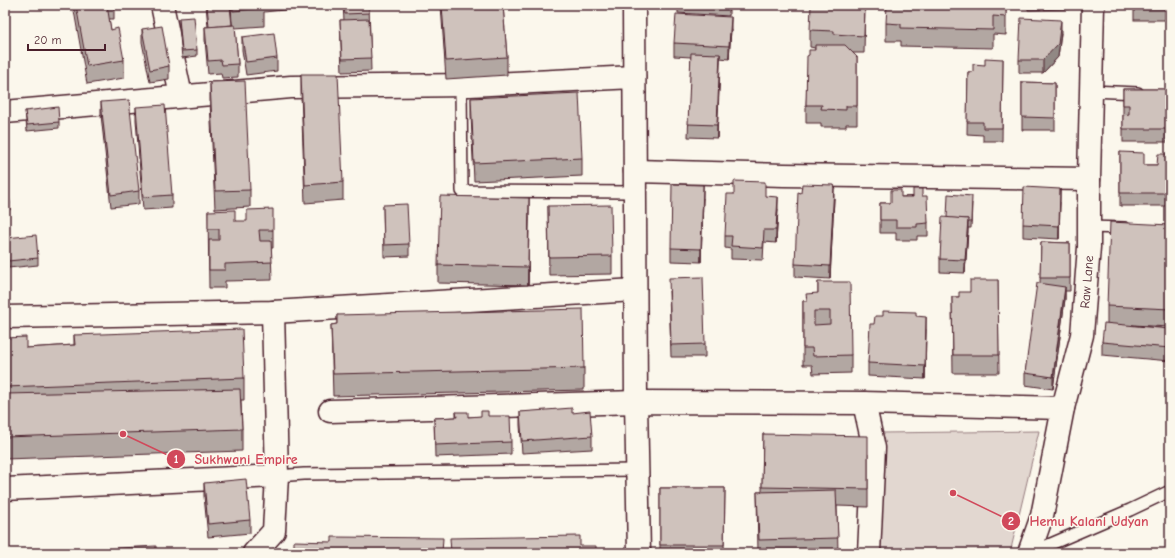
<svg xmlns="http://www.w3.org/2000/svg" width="1175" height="558" font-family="'Comic Neue',sans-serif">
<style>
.green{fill:#e2d7d0;stroke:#967b7e}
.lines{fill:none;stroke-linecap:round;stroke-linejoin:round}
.lane-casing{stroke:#4a1f2b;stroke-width:14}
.street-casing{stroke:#4a1f2b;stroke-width:25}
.lane{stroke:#fbf7ec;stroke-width:11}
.street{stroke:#fbf7ec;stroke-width:22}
.wall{fill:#b2a7a2;stroke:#4a1f2b}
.shaded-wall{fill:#918884;stroke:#4a1f2b}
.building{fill:#cfc2bc;stroke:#4a1f2b;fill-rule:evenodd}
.labels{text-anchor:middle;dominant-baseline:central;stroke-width:3;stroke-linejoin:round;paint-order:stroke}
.street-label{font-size:13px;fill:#4a1f2b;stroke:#fbf7ec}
.leader{fill:none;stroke:#d1495b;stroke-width:1.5}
.callout-dot{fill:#d1495b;stroke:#fbf7ec;stroke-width:1.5}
.mark-label{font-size:12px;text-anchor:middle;font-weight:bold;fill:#fff}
.callout-label{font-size:14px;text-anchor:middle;font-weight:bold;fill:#d1495b;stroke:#fbf7ec;stroke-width:3;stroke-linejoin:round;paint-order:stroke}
</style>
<rect width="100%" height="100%" fill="#fbf7ec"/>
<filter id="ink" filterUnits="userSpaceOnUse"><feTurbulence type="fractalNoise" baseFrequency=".025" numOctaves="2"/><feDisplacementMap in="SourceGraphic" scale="8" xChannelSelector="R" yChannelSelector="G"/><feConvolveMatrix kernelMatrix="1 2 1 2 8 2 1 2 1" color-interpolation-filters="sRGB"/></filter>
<g filter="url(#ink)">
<polygon class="green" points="1039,431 1010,553 880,553 882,433"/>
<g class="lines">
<defs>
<g id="lane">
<polyline points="461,85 462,191 635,192"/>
<polyline points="1091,91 1138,93"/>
<polyline points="1089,227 1125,228"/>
<polyline points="277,476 304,474 637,470"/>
<polyline points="1030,553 1130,510 1170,491"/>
</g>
<g id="street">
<polyline points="162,5 181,96"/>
<polyline points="634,5 636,402 639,553"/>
<polyline points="5,112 291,87 470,85 634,77"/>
<polyline points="635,171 784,175 1089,179"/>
<polyline points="5,317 273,312 635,290"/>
<polyline points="864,403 874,448 869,553"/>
<polyline points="330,411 636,402 864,403 1063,408"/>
<polyline points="5,489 277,476"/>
<polyline points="254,553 274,531 277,476 273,312"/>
<path id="s1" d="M1029 553 1042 516 1063 408 1082 335 1089 247V179L1093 5"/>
</g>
</defs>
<use href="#lane" class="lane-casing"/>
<use href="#street" class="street-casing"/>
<use href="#lane" class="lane"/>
<use href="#street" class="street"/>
</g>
<g class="wall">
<polygon points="73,5 114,5 114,19 109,19 111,30 124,60 124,78 87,84"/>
<polygon points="206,5 230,5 232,25 231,5 294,5 294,9 264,12 264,26 235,28 238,64 238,77 222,78 221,73 208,74 205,40 205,27 208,27"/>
<polygon points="343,5 369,5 371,71 342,72 340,20 344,20"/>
<polygon points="441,5 503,5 507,57 507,75 446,79"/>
<polygon points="678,5 729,5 729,16 678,13"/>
<polygon points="865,5 864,53 853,53 857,57 857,124 846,124 846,127 821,127 821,123 806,123 806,105 809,55 815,50 815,48 810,47 810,30"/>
<polygon points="1006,5 1006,35 993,34 993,48 901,46 901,41 886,41 886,23"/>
<polygon points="1028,5 1069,5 1069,9 1028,10"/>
<rect x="1134" y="5" width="36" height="15"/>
<polygon points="179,18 197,50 197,56 182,58 179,25"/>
<polygon points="142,29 169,66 169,79 150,82 142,42"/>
<polygon points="731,29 729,59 720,58 717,138 688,137 691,57 674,56 674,43"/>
<polygon points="1061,33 1058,57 1043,73 1019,73 1019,60"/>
<polygon points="242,37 277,58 277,71 246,75 242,50"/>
<polygon points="1003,59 1002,141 983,141 983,135 967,134 968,72 973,72 985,65"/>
<polygon points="301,74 343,182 343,200 305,203 301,92"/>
<polygon points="210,82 250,190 250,207 215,209 210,100"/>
<polygon points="1022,82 1055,83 1055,130 1022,130"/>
<rect x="1123" y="89" width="47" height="53"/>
<polygon points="471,98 582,158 582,176 474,181 471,115"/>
<polygon points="101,102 139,191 139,204 111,207 101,115"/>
<polygon points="136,107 172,195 172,208 143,210 136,120"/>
<polygon points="25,111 59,122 59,128 27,131"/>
<polygon points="1120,152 1144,165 1157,165 1170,154 1170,206 1120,206"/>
<polygon points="5,170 10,204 10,210 5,211"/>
<polygon points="765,196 778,209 776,243 764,242 763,260 731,259 731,249 725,248 725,236"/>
<polygon points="922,196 928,223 928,236 917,236 917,240 896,240 896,233 880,233 880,203 891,203 901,197"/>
<polygon points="703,198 701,262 671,261 671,248"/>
<polygon points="834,198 830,279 795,277 795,264"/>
<polygon points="1060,202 1059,239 1023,237 1023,224"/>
<polygon points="972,203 971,228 968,228 965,273 940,272 940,259 947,218"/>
<polygon points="383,205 409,244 409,256 384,257"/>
<polygon points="548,206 612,256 612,274 549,275"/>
<polygon points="208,211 235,221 273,230 273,248 271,248 272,280 225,281 225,288 209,288"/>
<polygon points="529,216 528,285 438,283 438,265"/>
<polygon points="1170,225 1170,327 1132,325 1170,329 1170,361 1102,355 1102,342 1107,323 1107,306"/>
<polygon points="6,238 38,258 38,265 8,268"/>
<polygon points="1041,242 1070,243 1070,291 1065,291 1065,299 1053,389 1025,385 1025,373 1040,283"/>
<polygon points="998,280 999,373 953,373 952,297 959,297"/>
<polygon points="818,282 851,355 851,373 813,374 812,365 803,365 803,301 806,301 818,293"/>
<polygon points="669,291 705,344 705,357 671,357"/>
<polygon points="337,315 584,368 584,390 333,396 331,325 337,324"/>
<polygon points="874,324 926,329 925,379 868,376 868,363"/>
<polygon points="74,335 244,378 244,400 241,400 242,429 242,451 5,459 5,338 26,348 74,345"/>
<polygon points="456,412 468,417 488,416 511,442 511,454 435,457 434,418 456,417"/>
<polygon points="520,412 572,413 592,436 592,449 522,453 520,425"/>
<polygon points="763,434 868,454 868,507 837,506 838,553 758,553 757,492 762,492"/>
<polygon points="204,483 250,520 250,533 208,537 204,496"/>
<polygon points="660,488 725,488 724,553 660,553"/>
</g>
<g class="shaded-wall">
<polygon points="731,17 731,29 729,59 729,46"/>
<polygon points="1061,20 1061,33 1058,57 1043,73 1043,60"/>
<polygon points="720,54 720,67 717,138 717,125"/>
<polygon points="703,185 703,198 701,262 701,249"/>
<polygon points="834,185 834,198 830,279 830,266"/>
<polygon points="1060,189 1060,202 1059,239 1059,226"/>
<polygon points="778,197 778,209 776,243 776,230"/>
<polygon points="529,198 529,216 528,285 528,267"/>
<polygon points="968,219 968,232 965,273 965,260"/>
<polygon points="1065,287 1065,299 1053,389 1053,377"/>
<polygon points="926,317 926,329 925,379 925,366"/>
</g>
<g class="building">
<polygon points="76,5 107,5 111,30 118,28 124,60 87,66"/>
<polygon points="207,5 230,5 232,25 209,27"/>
<polygon points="233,5 264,5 264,8 233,11"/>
<polygon points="344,5 369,5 369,13 345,14"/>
<polygon points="442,5 503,5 507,57 446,61"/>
<polygon points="811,5 865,5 864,36 834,34 834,31 810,30"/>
<polygon points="887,5 1006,5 1006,17 993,16 993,30 901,28 901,24 886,23"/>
<rect x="1134" y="5" width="36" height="3"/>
<polygon points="676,14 731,17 729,46 674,43"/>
<polygon points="194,17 197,50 182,51 179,18"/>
<polygon points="1021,18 1061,20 1058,44 1043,60 1019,60"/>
<polygon points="369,19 371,58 342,59 340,20"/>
<polygon points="235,25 238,64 222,65 221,60 208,61 205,27"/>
<polygon points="162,26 169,66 150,70 142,29"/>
<polygon points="274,33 277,58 246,62 242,37"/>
<polygon points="815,45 845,45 857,57 857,106 846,106 846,110 821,109 822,105 806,105 807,56 809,55 809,50 815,50"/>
<polygon points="691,53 720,54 717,125 688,124"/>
<polygon points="985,58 1003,59 1002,128 983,128 983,122 967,122 968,72 973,72 973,64 985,65"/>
<polygon points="301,74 338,74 343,182 305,185"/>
<polygon points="245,81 250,190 215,191 210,82"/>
<polygon points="1022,82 1055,83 1055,118 1022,117"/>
<polygon points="1123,89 1170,89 1170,129 1123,129 1123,115 1129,114 1129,105 1123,105"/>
<polygon points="579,93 582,158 474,163 471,98"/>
<polygon points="129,100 139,191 111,195 101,102"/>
<polygon points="165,105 172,195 143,197 136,107"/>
<polygon points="58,107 59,122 27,125 25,111"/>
<polygon points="1120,152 1144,153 1144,165 1157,165 1158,154 1170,154 1170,193 1120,193"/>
<polygon points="7,169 10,204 5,204 5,170"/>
<polygon points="734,181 765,182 765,196 778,197 776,230 764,230 763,248 731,246 732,236 725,236 727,194 734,194"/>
<polygon points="672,184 703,185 701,249 671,248"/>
<polygon points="802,184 834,185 830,266 795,264 798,192 801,193"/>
<polygon points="1024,187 1060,189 1059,226 1023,224"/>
<polygon points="913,189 922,189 922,196 927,196 928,223 917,224 917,227 896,227 896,220 880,220 880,203 891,203 891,190 901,190 901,197 913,197"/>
<polygon points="948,194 972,196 971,222 967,222 968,219 947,218"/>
<polygon points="440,196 529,198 528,267 438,265"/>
<polygon points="407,204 409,244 384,245 383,205"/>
<polygon points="611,205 612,256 549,257 548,206"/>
<polygon points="273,209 273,230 259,230 260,241 271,241 272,262 225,264 225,270 209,270 209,240 219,240 219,229 208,229 208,211 235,210 235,221 247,221 247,210"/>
<polygon points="942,217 968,219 965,260 940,259"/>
<polygon points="1110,222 1170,225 1170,309 1107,306"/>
<polygon points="36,235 38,258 8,261 6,238"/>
<polygon points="1041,242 1070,243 1070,278 1040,278"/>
<polygon points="703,277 705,344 671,345 669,278"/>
<polygon points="970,280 998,280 999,355 953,355 952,297 959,297 959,292 970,292"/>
<path d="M818 282H850L851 355 813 356 812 348H803V301H807L806 294 818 293ZM814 311H830V324L814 325Z"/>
<polygon points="1037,283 1065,287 1053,377 1025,373"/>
<polygon points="583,309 584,368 333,374 331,325 337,324 337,315"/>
<polygon points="883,311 916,312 916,316 926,317 925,366 868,363 870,324 874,324 875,316 883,316"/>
<polygon points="1104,323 1170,329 1170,348 1102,342"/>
<polygon points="242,329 244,378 5,387 5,338 26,337 26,348 75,345 74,335"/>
<polygon points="240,389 242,429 5,437 5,394"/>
<polygon points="572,408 572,413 590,411 592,436 522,441 520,412"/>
<polygon points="481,411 488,411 488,416 510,416 511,442 435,445 434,418 457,417 456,412 468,412 468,417 481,416"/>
<polygon points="763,434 868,436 868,489 762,487"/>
<polygon points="246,479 250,520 208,524 204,483"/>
<polygon points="660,488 725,488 724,545 660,545"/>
<polygon points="836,490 838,538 759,540 757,492"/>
<polygon points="580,536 580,546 596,546 596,553 451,553 450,538"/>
<polygon points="332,537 443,538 442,553 294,553 294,541 332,542"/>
<polygon points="156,546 156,553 84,553 84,550"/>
</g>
</g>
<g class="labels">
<g class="street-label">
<text stroke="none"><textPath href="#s1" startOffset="278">Raw Lane</textPath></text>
</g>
</g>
<path class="leader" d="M123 434L176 459M953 493L1011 521"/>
<g class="callout-dot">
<circle cx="123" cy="434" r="4"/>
<circle cx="953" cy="493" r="4"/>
<circle cx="176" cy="459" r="10"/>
<circle cx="1011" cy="521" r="10"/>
</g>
<g class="mark-label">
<text x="176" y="463">1</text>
<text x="1011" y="525">2</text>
</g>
<g class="callout-label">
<text x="246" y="464">Sukhwani Empire</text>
<text x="1089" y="526">Hemu Kalani Udyan</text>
</g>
<rect width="1175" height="558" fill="none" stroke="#fbf7ec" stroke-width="20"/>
<rect x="10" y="10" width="1155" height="538" fill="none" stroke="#4a1f2b" stroke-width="1.5" filter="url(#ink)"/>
<path d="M28 44v6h77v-6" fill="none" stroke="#4a1f2b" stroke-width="2"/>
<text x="34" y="44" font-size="12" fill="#4a1f2b" stroke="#fbf7ec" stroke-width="3" paint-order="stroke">20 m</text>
</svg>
